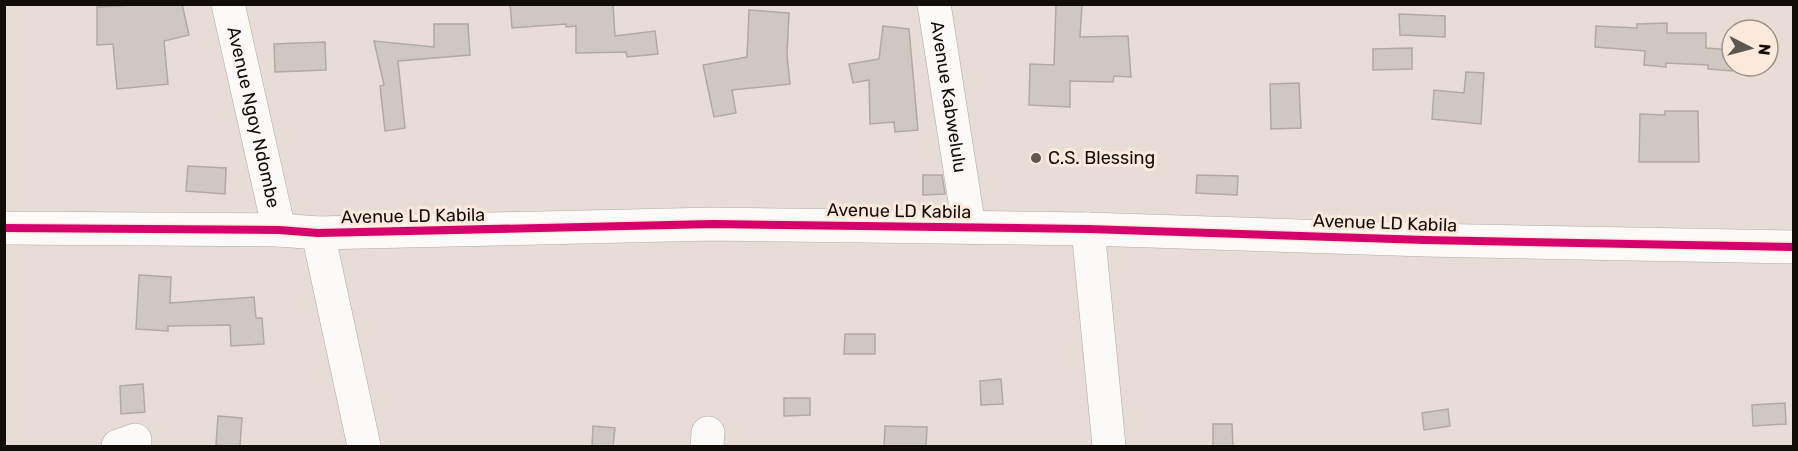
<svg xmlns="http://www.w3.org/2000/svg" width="1798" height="451" font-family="Rubik,sans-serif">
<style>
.building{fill:#cfc7c2;stroke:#b1a9a3;stroke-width:1.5}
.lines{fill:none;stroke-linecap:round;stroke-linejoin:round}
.minor-casing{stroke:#b1a9a4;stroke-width:34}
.minor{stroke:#fbfaf9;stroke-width:33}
.cycleway-casing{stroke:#fbeadc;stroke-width:11}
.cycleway{stroke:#d6006c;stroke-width:8}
.poi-dot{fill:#5d5651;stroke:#fbeadc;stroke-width:2}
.labels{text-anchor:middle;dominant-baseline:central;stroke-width:6;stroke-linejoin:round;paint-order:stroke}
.street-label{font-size:18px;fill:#130d09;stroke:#fbeadc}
.poi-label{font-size:18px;fill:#130d09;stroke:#fbeadc;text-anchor:start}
</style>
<rect width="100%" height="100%" fill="#e7ddd6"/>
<g class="building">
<polygon points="156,4 182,4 189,35 164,41 168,84 117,89 113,44 97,45 97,7"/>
<polygon points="510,4 613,4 615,36 655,31 658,54 627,57 626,52 576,53 576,26 566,27 566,24 512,28"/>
<polygon points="1056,4 1082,4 1080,37 1128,36 1131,77 1114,76 1113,82 1070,81 1070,107 1029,105 1030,64 1054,65"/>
<polygon points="749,10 789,13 787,55 790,84 732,90 736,113 714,117 703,65 747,57"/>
<polygon points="1399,14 1445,16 1445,37 1400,35"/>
<polygon points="1667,23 1667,33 1706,33 1706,48 1732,50 1732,66 1755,66 1755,68 1732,67 1732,71 1708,69 1708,65 1666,63 1666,67 1644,65 1645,51 1595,47 1596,26 1637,28 1637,24"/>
<polygon points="434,24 468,24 470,55 398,61 405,128 385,131 380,86 384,85 374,41 434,47"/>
<polygon points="883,26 909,29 918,130 895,132 894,122 870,124 869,80 853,83 849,64 879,59"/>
<polygon points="325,42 326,70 275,72 274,44"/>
<polygon points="1412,48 1412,69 1373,70 1373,49"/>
<polygon points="1466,72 1484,73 1481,124 1432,119 1434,90 1464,93"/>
<polygon points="1299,83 1301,128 1271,129 1270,84"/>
<polygon points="1665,111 1698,111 1699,162 1639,162 1640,114 1665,115"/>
<polygon points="188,166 226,168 225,194 186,191"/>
<polygon points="923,175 942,175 945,194 923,195"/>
<polygon points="1197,175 1238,176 1237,195 1196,193"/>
<polygon points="139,275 171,277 170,303 254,297 256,318 262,318 264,344 231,346 230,325 168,326 168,331 136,329"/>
<polygon points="845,334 875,334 875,354 844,354"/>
<polygon points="1001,379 1003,404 981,405 980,381"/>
<polygon points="143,384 145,412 121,414 120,386"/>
<polygon points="784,398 810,398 810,415 784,416"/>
<polygon points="1785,403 1786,424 1753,426 1752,405"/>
<polygon points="1448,409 1450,426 1424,430 1422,413"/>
<polygon points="218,416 242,418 240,447 216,445"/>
<polygon points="1213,424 1232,424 1233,447 1213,447"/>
<polygon points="593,426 615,428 613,447 592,447"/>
<polygon points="885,426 927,427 926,447 884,447"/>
</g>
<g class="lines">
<defs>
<g id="minor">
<path id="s1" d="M228 4 279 230"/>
<path id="s2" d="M934 4 969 227"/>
<polyline points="4,228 279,230 318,233 713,224 1088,229 1425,240 1794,247"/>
<polyline points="1088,229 1109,446"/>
<polyline points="318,233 364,446"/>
<polyline points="118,446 135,440"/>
<polyline points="707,446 708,433"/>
</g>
</defs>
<use href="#minor" class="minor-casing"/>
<use href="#minor" class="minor"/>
<defs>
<polyline id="cycleway" points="4,228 279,230 318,233 713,224 1088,229 1425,240 1794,247"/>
</defs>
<use href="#cycleway" class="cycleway-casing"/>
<use href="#cycleway" class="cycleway"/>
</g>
<circle class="poi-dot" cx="1036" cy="158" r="6"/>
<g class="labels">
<g class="street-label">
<text stroke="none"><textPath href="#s2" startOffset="94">Avenue Kabwelulu</textPath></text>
<text stroke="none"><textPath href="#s1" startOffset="116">Avenue Ngoy Ndombe</textPath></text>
<text transform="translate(899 211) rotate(1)">Avenue LD Kabila</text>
<text transform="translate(413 216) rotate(-1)">Avenue LD Kabila</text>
<text transform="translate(1385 223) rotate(2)">Avenue LD Kabila</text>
</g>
<g class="poi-label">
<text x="1048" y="158">C.S. Blessing</text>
</g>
</g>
<rect width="1798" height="451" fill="none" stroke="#130d09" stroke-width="12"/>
<g transform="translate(1750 48) rotate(96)"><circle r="28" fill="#fbeadc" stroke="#9e9288" stroke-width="1.5"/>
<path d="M0-4.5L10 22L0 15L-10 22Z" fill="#5d5651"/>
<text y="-9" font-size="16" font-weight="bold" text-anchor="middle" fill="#130d09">N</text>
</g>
</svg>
